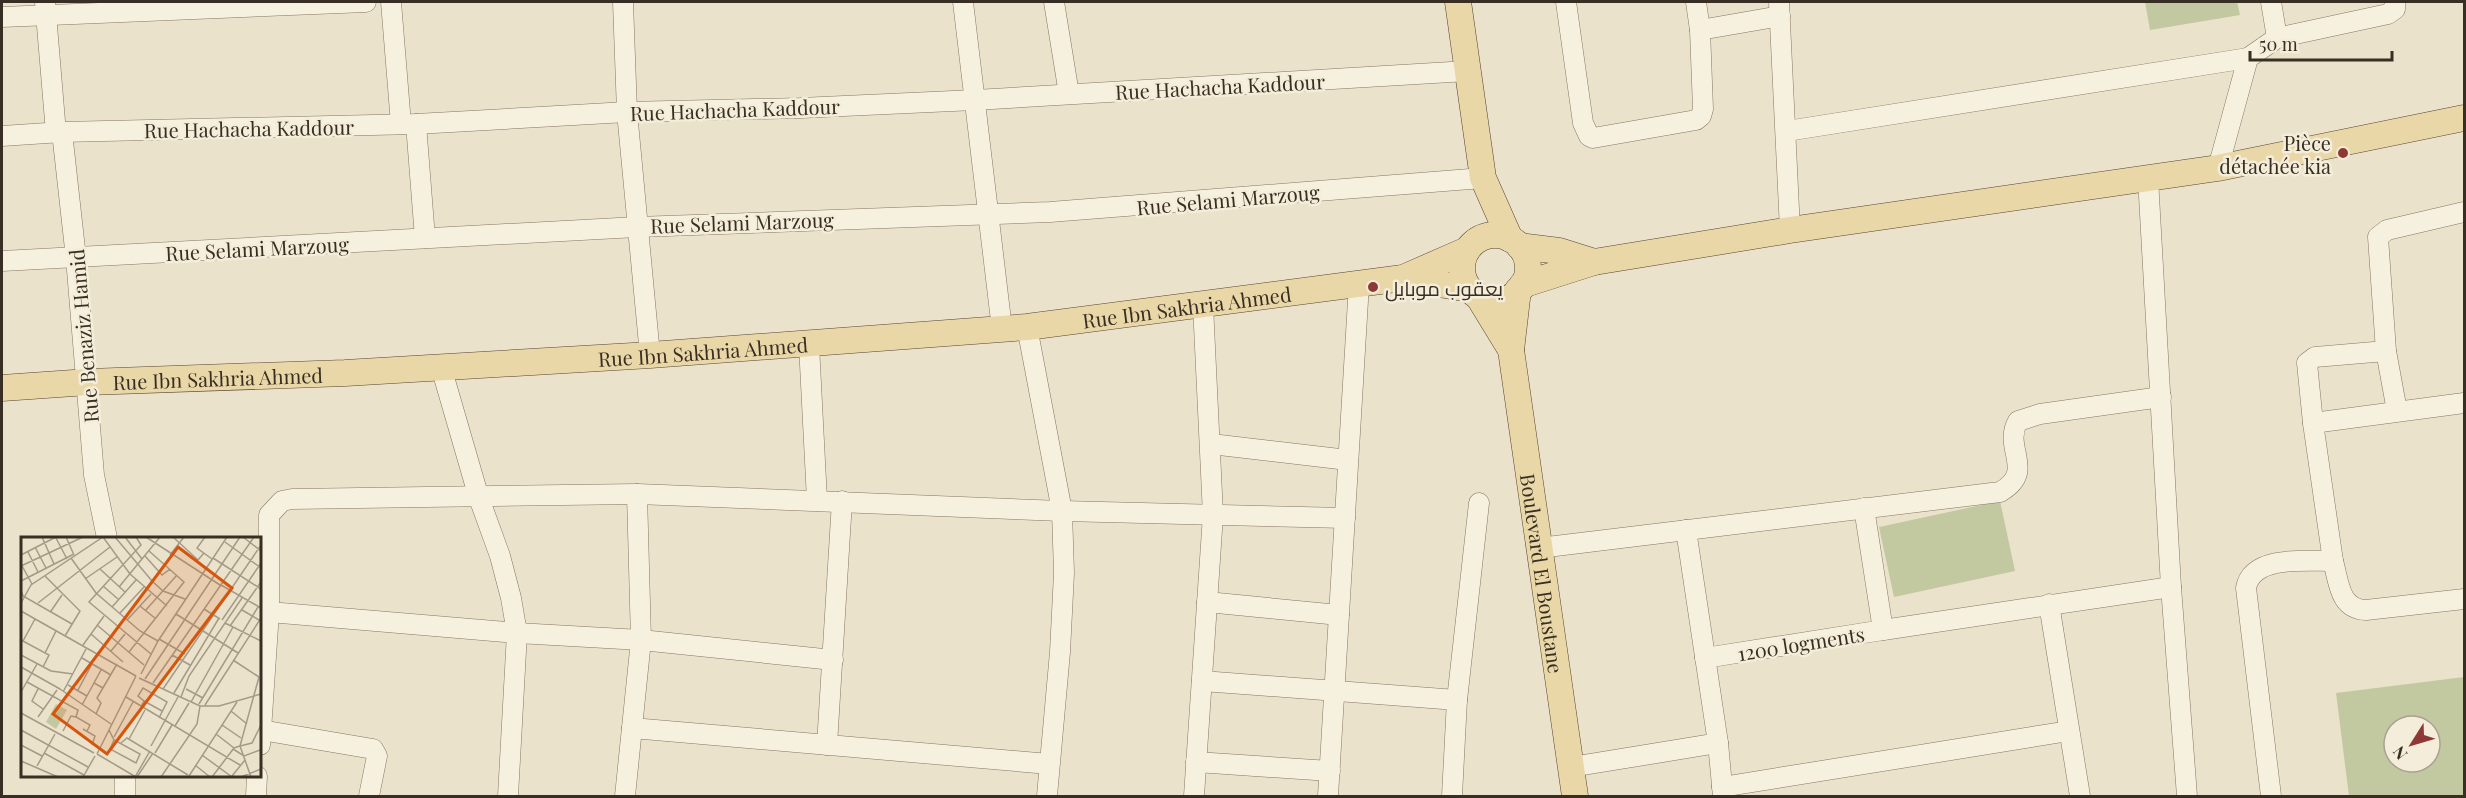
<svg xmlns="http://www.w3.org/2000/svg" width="2466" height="798" font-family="'Playfair Display',Cairo,serif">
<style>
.green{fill:#c2c8a0;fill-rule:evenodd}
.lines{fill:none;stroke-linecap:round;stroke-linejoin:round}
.minor-casing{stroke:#867661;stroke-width:21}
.major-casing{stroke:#554534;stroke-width:27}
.minor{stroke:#f6f0de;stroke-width:20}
.major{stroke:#e9d7a8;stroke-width:26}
.poi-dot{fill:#8f3937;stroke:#f3edda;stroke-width:2}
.labels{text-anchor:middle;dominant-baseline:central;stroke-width:5;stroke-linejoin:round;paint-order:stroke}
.street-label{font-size:20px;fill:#392e23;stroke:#f3edda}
.poi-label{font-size:20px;fill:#392e23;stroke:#f3edda;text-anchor:end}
.inset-road{fill:none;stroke:#a49a88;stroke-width:1.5}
.view{fill:#d6550e;fill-opacity:0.15;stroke:#d6550e;stroke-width:3}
.inset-edge{fill:none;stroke:#392e23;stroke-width:3}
</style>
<rect width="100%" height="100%" fill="#ebe2cb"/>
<g class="green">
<polygon points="2145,2 2237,2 2240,15 2150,30"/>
<polygon points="2000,501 2015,571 1894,597 1879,527"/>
<path d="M2464 677V796H2349L2336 693ZM2394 726H2430V762H2394Z"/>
</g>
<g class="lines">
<defs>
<g id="minor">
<polyline points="45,2 56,133"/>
<polyline points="391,2 401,124"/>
<polyline points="623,2 627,112 650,355"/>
<polyline points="963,2 1002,329"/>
<polyline points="1054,2 1069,94"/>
<polyline points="1566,2 1583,123 1589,136 1593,138 1696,120 1701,116 1703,109 1700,30 1780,16"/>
<polyline points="1696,2 1700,30"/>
<polyline points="1779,2 1790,230"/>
<polyline points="2,17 366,2"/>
<polyline points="2277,38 2388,14 2395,9 2395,2"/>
<polyline points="416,124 425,238"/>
<polyline points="1787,131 2248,58"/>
<polyline points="62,132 76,258 94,475 107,538"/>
<polyline points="2,136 62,132 416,124 627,112 800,108 975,100 1468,71"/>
<polyline points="2218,168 2248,58 2277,38 2271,2"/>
<polyline points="2148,178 2171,587 2187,796"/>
<polyline points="2,261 637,227 1050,212 1483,178"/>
<polyline points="1027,327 1062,511 1064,573 1060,652 1047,796"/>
<polyline points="809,345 817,500"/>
<polyline points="441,367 479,498 500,556 511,598 517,633 508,796"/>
<polyline points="2397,411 2386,351 2378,237 2387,230 2464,212"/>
<polyline points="2313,423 2464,403"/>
<polyline points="1211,444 1348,460"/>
<polyline points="1686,530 1718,743 1723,796"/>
<path d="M1539 548 2000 492C2037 471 2002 448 2018 421L2040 414 2161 397"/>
<path d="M2333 561C2339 582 2339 609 2366 610L2464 599"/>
<polyline points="1207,602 1339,615"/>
<polyline points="2049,604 2080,796"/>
<polyline points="269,612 517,633 641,640 833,660"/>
<polyline points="1883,630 2171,587"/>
<polyline points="1705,658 1883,630 1864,508"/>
<polyline points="1202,681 1457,700"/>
<polyline points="632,728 1049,764"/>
<polyline points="261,730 373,749 377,756 369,796"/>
<polyline points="260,745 269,612 269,515 282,501 292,499 637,494 1062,511 1345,518"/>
<polyline points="827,745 842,501"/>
<polyline points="1196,762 1330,771"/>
<polyline points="1571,767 1718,743"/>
<polyline points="1722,787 2069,731"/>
<polyline points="125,796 125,776"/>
<polyline points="256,796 257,776"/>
<polyline points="625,796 641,640 637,494"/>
<polyline points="1194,796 1213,515 1203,305"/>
<polyline points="1328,796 1359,284"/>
<polyline points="1452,796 1457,700 1479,503"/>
<path d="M2271 796 2246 588C2252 555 2306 561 2333 561L2313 423 2307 363 2315 357 2386 351"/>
</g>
<g id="major">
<polyline points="1458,2 1483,178 1510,239"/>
<circle cx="1495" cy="268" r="33"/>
<polyline points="1519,246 1559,251 1594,262"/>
<polyline points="1403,278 1469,289"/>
<polyline points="1522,285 1594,262 1790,230 2218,168 2464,118"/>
<path id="s1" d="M1518 290 1511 350 1575 796"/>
<polyline points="1478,296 1511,350"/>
<path id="s2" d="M2 388 88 382 345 373 650 355 1027 327 1403 278 1467 250"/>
</g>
</defs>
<use href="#minor" class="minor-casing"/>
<use href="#major" class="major-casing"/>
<use href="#minor" class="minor"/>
<use href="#major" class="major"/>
</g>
<g class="poi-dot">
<circle cx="2343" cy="153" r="6"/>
<circle cx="1373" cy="287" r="6"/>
</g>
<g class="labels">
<g class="street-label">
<text transform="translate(1220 86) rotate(-3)">Rue Hachacha Kaddour</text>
<text transform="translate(735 109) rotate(-2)">Rue Hachacha Kaddour</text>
<text transform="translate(249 128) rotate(-1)">Rue Hachacha Kaddour</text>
<text transform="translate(1228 199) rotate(-5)">Rue Selami Marzoug</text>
<text transform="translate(742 222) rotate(-2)">Rue Selami Marzoug</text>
<text transform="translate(257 248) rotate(-3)">Rue Selami Marzoug</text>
<text stroke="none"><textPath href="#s2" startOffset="1188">Rue Ibn Sakhria Ahmed</textPath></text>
<text transform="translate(83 336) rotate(-95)">Rue Benaziz Hamid</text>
<text stroke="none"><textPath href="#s2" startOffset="702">Rue Ibn Sakhria Ahmed</textPath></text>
<text stroke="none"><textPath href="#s2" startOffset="216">Rue Ibn Sakhria Ahmed</textPath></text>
<text stroke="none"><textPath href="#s1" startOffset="286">Boulevard El Boustane</textPath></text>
<text transform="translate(1801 643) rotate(-9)">1200 logments</text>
</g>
<g class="poi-label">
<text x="2331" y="142">Pièce<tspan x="2331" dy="23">détachée kia</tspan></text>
<text x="1385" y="287" text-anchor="start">يعقوب موبايل</text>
</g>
</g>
<g transform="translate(21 537)">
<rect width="240" height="240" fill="#ebe2cb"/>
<path d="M35 167 46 173 35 192 25 185Z" fill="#c2c8a0"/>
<path class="inset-road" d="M21 0 33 27M45 0 53 18M94 0 131 44 142 54 164 62M104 0 121 22M115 0 120 8 68 65 130 117M125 0 199 48M152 0 177 23 183 16M184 0 176 11 191 22M222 0 240 14M35 1 46 22M204 5 240 31M14 10 25 31M7 15 17 35M0 18 35 0M149 18 163 0M124 19 141 38 149 32M50 21 75 56 119 94 137 104M192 21 240 52M0 27 11 47M0 29 62 0M79 32 104 55M24 39 59 74 44 99M64 42 96 20M0 44 53 17M200 48 240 71M82 49 97 62M98 50 139 0M0 53 2 59 51 87M0 66 10 48 82 0 109 37 146 69M17 66 89 10M119 69 135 82M91 70 115 43M183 72 199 82M221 73 238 83M0 74 115 139M30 74 41 58M124 74 156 38M99 76 123 50M155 77 217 116M106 83 130 57M201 83 240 26M204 86 240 104M76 88 123 128M209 89 240 45M70 97 102 125M138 102 164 117M0 103 28 118 22 130M2 104 14 82M62 108 83 79M90 114 104 97M108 115 163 45 128 14M24 116 35 94M0 118 30 134 52 137M151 118 169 128M61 121 90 138M212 123 238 140M0 130 39 152M80 133 73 146 82 151M120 137 137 104 206 0M118 141 179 169H198L240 157M124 142 219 0M6 145 57 173 55 180 69 188 66 194M132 146 233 0M47 148 66 159M17 152 11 164 22 172M39 152 90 187M142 152 240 8M165 152 182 161M57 153 71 127M0 155 16 127M42 155 65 112M153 156 198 81M105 160 219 228M160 160 168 139 221 61M123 164 141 174M170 165 212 90M178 167 237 70M61 168 73 146M184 168 240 81M120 170 123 164 117 159 122 151 146 165 138 181M210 174 226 187M0 176 73 216M75 177 80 166 76 161 96 127M17 180 36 153M201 188 220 201M154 189 168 166M62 192 74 199 71 208M0 193 67 230M88 193 93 203 119 217 115 226 89 212 93 203M42 194 50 179 55 180M195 197 213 211M93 200 112 165M108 202 124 173M100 206 106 201 167 238M0 208 21 219M130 209 157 160M212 212 223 219 239 213M23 216 63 238M134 216 151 188M76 217 115 139M76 217 115 240M181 218 211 240M0 224 37 240M174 228 189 240M16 229 34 197M168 239 216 165M211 239 224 223M62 240 74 219M114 240 129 214M116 240 132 216M140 240 176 187 179 169M191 240 213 211 219 209 238 140M220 240 240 232M230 240 219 209 231 206 240 188"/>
<path class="view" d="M157 10 211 51 86 217 32 177Z"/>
<rect width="240" height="240" class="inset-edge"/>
</g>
<rect width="2466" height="798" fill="none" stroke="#392e23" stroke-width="6"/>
<g transform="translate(2412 744) rotate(233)"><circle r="28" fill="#f3edda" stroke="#a9a191" stroke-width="1.5"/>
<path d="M0-4.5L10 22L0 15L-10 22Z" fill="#8f3937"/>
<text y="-9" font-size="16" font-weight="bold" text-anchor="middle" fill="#392e23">N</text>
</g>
<path d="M2250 51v9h142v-9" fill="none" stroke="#392e23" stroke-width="3"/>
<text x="2259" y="51" font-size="18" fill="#392e23" stroke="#f3edda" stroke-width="4.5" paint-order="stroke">50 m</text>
</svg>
